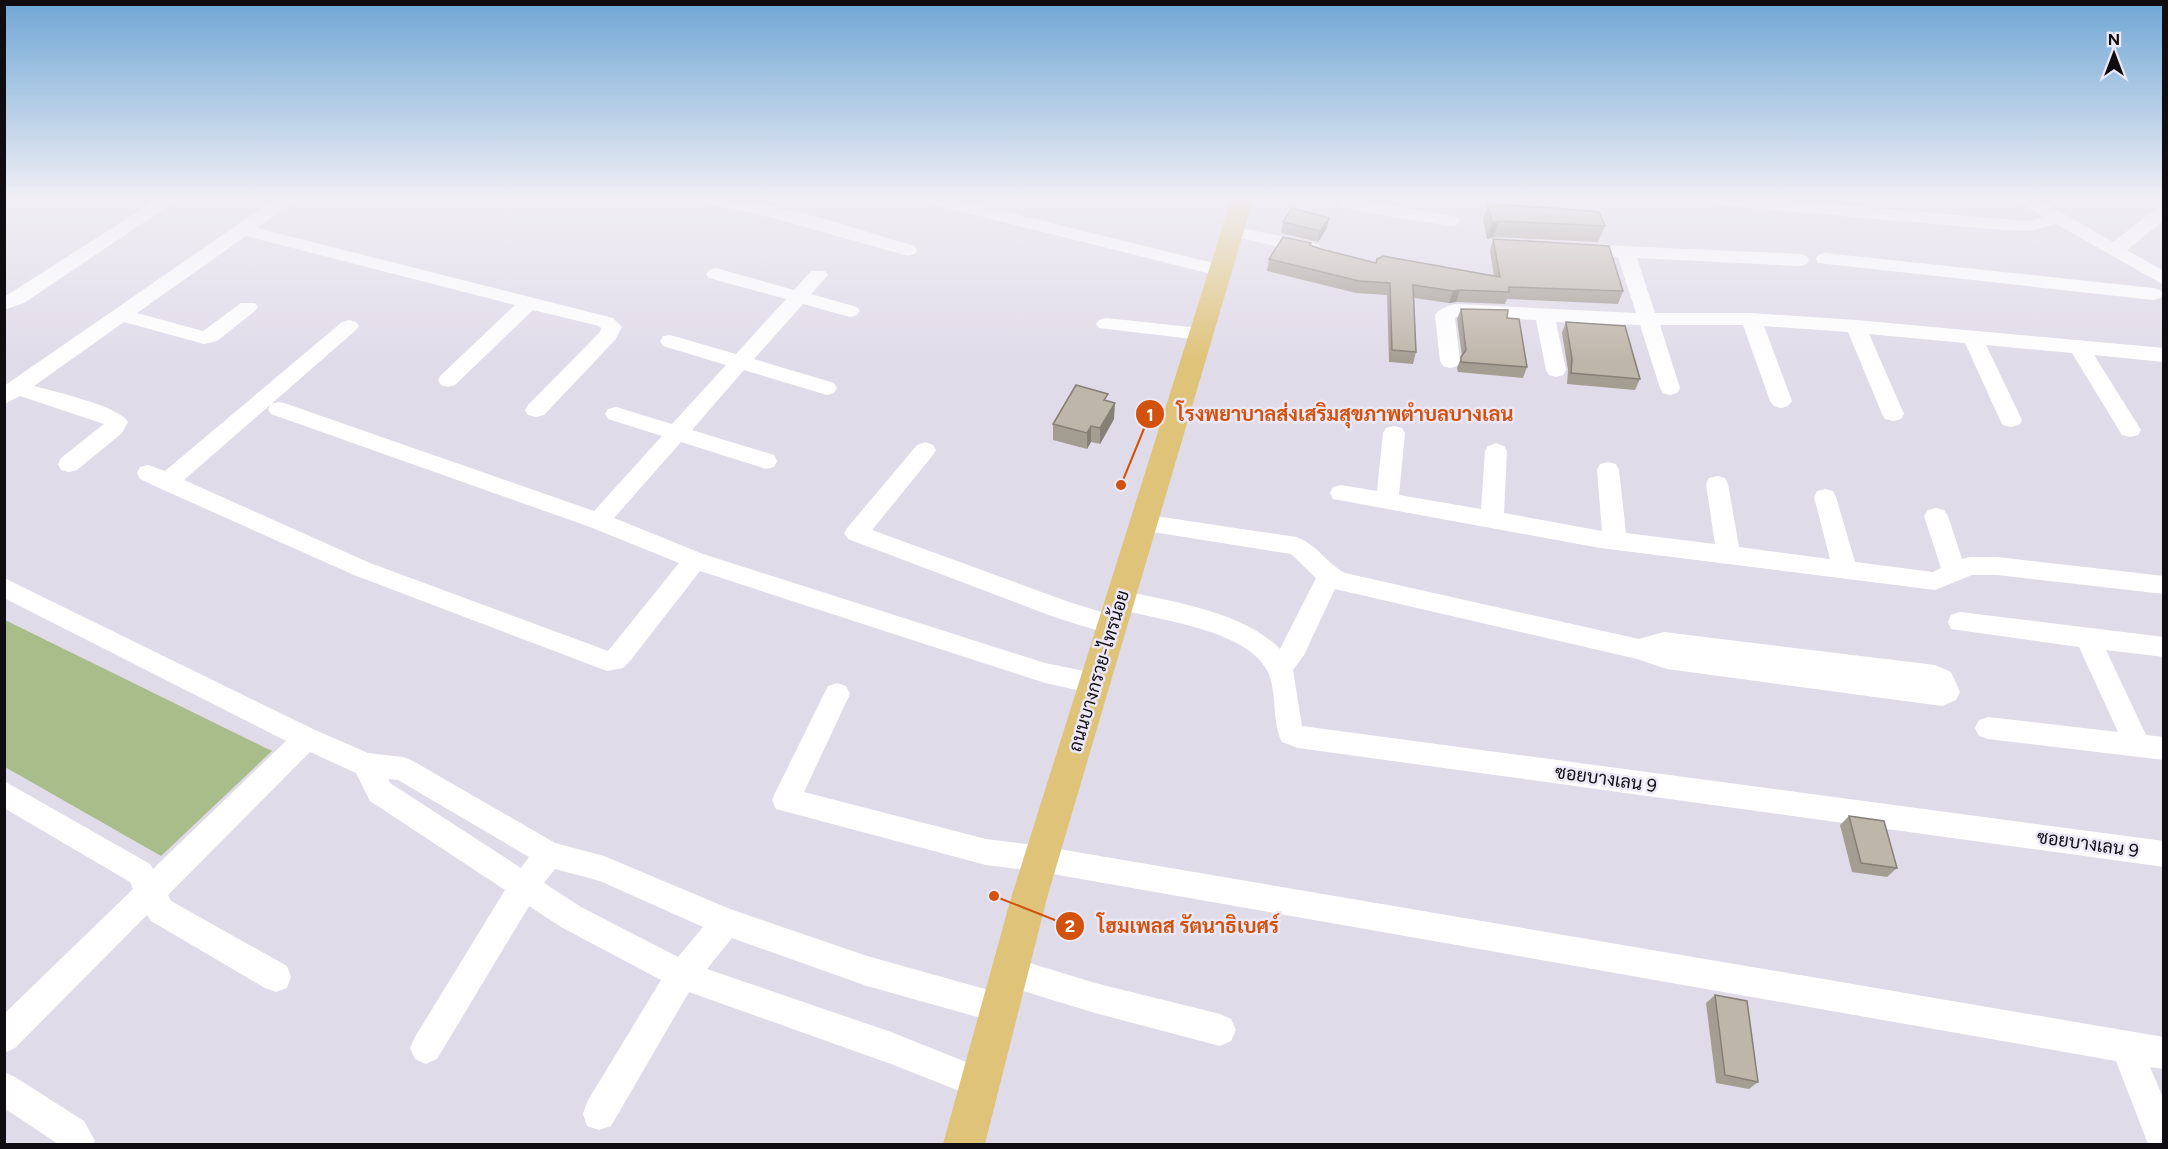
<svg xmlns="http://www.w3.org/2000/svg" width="2168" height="1149" font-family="Figtree,Sarabun,sans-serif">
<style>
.green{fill:#a8bd89}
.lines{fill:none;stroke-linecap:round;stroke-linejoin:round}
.minor{fill:#fff;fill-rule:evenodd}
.major{fill:#dfc379;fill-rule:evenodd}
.wall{fill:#a49d92}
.shaded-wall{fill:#867f77}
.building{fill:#bfb6aa;stroke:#867f77;stroke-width:1.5}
.labels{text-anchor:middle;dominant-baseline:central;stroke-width:5;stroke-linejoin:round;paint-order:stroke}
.street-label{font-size:18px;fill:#0f0d12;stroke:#ede8f7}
.leader{fill:none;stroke:#d2510d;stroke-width:2}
.callout-dot{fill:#d2510d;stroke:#ede8f7;stroke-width:2}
.mark-label{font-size:18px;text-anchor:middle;font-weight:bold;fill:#fff}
.callout-label{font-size:20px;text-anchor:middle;font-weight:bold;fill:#d2510d;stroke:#ede8f7;stroke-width:5;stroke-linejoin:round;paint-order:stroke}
</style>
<rect width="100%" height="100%" fill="#e0dbe9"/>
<polygon class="green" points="4,620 5,620 272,751 161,856 5,767"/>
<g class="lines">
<g class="minor">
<polygon points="156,200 177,200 24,303 4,310 4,297"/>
<path d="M273 200H294L257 228 613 318 622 327 615 340 544 415 536 417 528 415 525 410 528 405 600 332 601 328 599 326 533 310 455 385 448 387 441 385 438 380 441 375 515 305 246 236 137 313 203 331 241 303H255L258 307 255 311 217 341 204 344 124 322 34 386C55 392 117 405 128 422L122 433 77 470 69 472 61 470 58 464 61 458 104 424 20 396 4 404V386Z"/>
<path d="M706 200C777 199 847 227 915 246L917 250 915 254 908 256 766 216 709 204Z"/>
<polygon points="928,200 958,200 1226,266 1228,270 1226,274 1219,276 931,204"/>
<polygon points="1342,200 1361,200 1451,216 1457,217 1460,221 1457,225 1451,226 1370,213 1343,206 1340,202"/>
<polygon points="1709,200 1778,200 2029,221 2043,217 2018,200 2040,200 2113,242 2158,207 2164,206 2164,220 2127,250 2164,271 2164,285 2056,224 2030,231 2004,230 1718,205 1712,204"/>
<polygon points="1232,226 1319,244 1321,248 1319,252 1312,254 1226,235 1223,231 1226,227"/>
<path d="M1578 244 1800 254 1807 256 1809 260 1807 264 1800 266 1637 258 1655 313H1751L1856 320 2164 348V362L2094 355 2141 430 2138 435 2130 437 2122 435 2072 353 1986 345 2022 420 2019 425 2011 427 2003 425 2000 420 1965 343 1869 334 1904 414 1901 419 1893 421 1885 419 1882 414 1848 332 1764 326 1792 401 1788 406 1781 408 1774 406 1770 401 1743 325H1660L1680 388 1677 393 1670 395 1663 393 1660 388 1640 325 1556 322 1566 370 1563 375 1556 377 1549 375 1546 370 1536 320 1459 316 1455 318 1460 361 1457 366 1450 368 1443 366 1440 361 1435 315C1440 308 1448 306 1456 304L1636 313 1618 257 1571 254 1569 250 1571 246Z"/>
<polygon points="1825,253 2153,288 2160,290 2163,294 2160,298 2153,300 1818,263 1816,259 1818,255"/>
<polygon points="716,268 794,290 811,271 825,271 828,275 811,294 857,307 860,311 857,315 850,317 803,304 754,359 834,383 837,388 834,393 827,395 744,370 692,430 774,455 777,461 774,467 766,469 681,442 614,518 703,554 1045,663 1104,675 1108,683 1104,691 1095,694 1045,683 700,571 630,661 623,668 607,671 354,575 159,488 140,479 137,473 140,467 148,465 165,471 342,322 349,320 356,322 359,326 356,330 184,480 370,563 608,651 679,563 590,527 271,414 268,409 271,404 279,402 287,404 594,511 662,436 608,419 605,414 608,409 616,407 672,424 726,365 663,346 660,341 663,336 670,335 736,354 786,299 709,278 706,274 709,270"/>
<polygon points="1106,318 1200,328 1207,329 1210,334 1207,339 1200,340 1099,328 1096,324 1099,320"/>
<polygon points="1394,426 1402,428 1405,433 1399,495 1481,509 1485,451 1488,446 1496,443 1504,446 1507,451 1504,513 1602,531 1597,470 1600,464 1608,462 1616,464 1619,470 1626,533 1715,544 1706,484 1709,478 1717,476 1725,478 1728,484 1739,547 1830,559 1814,497 1817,491 1825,489 1833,491 1836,497 1855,562 1933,572 1941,568 1924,516 1928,510 1936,508 1944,510 1948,516 1962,559 1970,557 1997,557 2164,576 2164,594 1997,575 1972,575 1935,590 1600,548 1333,499 1330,493 1333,487 1341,485 1377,491 1383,433 1386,428"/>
<polygon points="925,442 933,445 936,450 933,455 872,530 1069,602 1121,618 1124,625 1121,632 1112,635 1054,617 848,539 844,533 848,527 917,445"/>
<path d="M1142 514 1296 537C1317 544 1326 563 1345 573L1639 639 1664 632 1935 665 1951 672 1960 692 1956 700 1942 706 1667 669 1637 659 1335 589 1304 655 1293 670 1302 726 2164 841V867L1298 748 1282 742C1271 720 1278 692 1267 670 1244 628 1154 620 1112 607L1109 600 1112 593 1121 590C1171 602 1243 611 1280 649L1316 578 1291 554 1134 529 1130 523 1134 517Z"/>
<path d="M4 578 315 730 368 753 403 757 413 761 555 843 604 856 730 909 867 956 1010 996 1015 1007 1010 1018 999 1023 867 986 732 938 707 969 891 1032 991 1072 996 1083 991 1094 980 1099 891 1064 689 992 611 1126 599 1130 587 1126 583 1114 587 1102 661 980 561 927 529 906 437 1059 426 1064 415 1059 410 1048 415 1037 505 890 370 801 356 773 310 752 168 895 171 901 287 966 291 977 287 988 276 992 265 988 151 921 147 915 15 1048 4 1053V1014L133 889 130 882 4 808V781L150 864 153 869 286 741 4 598ZM388 779 398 780 529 857 521 868 390 783ZM555 869 600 881 703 927 678 957 581 907 544 883Z"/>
<polygon points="1960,612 2164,637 2164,657 2106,650 2146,735 2164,737 2164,760 1988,739 1979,736 1975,728 1979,720 1988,717 2118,732 2079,647 1951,629 1948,622 1951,615"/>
<polygon points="837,683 846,686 850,694 804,792 986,839 1041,846 2164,1037 2164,1069 2150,1067 2164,1100 2164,1144 2148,1144 2116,1061 1041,872 986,865 776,809 772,800 776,791 828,686"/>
<polygon points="1010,957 1095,983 1220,1014 1231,1019 1236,1030 1231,1041 1220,1046 1095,1013 1010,987 999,983 995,972 999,961"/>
<polygon points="4,1072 15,1077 84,1121 95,1141 93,1144 58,1144 4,1108"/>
</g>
<polygon class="major" points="1231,200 1253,200 1047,898 985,1144 943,1144 1011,898"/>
</g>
<g class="wall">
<polygon points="1488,204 1605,226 1598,242 1494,237 1487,239 1483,220"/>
<polygon points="1283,222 1327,228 1318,242 1281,233"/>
<polygon points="1493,239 1623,291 1618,304 1507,299 1505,304 1456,302 1449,303 1414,298 1416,352 1413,364 1389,362 1387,295 1356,293 1267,271 1269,259 1311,243 1311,245 1321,249 1376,263 1494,276 1490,251"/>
<polygon points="1461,309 1507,318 1527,367 1523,378 1458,372 1457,368 1462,356 1457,319"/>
<polygon points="1566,322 1640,379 1635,390 1567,384 1568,370 1562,333"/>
<polygon points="1108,401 1114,419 1100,444 1091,442 1087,449 1053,440 1053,424"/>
<polygon points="1849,816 1897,868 1887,877 1852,872 1840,825"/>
<polygon points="1715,995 1758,1082 1749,1089 1716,1083 1706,1003"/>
</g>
<g class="shaded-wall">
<polygon points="1329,218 1327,228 1318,242 1320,231"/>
<polygon points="1499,221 1494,237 1487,239 1492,223"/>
<polygon points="1460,290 1456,302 1449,303 1453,291"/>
<polygon points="1115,403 1114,419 1100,444 1100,428"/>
<polygon points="1091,426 1091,442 1087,449 1087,433"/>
</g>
<g class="building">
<polygon points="1488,204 1568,209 1599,212 1605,226 1499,221 1492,223"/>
<polygon points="1292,208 1329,218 1320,231 1283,222"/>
<polygon points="1283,237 1311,243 1310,245 1321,249 1376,263 1377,259 1383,256 1500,277 1493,239 1609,246 1623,291 1509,287 1509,292 1460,290 1453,291 1413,285 1416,352 1392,350 1390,283 1359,281 1269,259"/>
<polygon points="1461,309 1508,310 1507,318 1519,319 1527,367 1461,362 1461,357 1466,350"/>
<polygon points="1566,322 1625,326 1640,379 1571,373 1572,359"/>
<polygon points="1076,385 1108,394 1104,400 1115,403 1100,428 1091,426 1087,433 1053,424"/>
<polygon points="1849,816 1884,821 1897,868 1861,863"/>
<polygon points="1715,995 1747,1001 1758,1082 1725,1075"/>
</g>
<linearGradient id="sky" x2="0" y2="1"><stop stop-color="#6fa7d5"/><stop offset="0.55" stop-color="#f1eff5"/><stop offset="1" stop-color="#f1eff5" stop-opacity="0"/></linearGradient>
<rect width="2168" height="361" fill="url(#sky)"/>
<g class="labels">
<g class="street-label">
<text transform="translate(1099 671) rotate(-73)">ถนนบางกรวย-ไทรน้อย</text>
<text transform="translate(1606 779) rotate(8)">ซอยบางเลน 9</text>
<text transform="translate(2088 844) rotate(8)">ซอยบางเลน 9</text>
</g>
</g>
<path class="leader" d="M1121 485L1150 414M994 896L1070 926"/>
<g class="callout-dot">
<circle cx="1121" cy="485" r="6"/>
<circle cx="994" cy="896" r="6"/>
<circle cx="1150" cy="414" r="15"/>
<circle cx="1070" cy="926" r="15"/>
</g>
<g class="mark-label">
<text x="1150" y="421">1</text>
<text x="1070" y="932">2</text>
</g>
<g class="callout-label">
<text x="1345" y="421">โรงพยาบาลส่งเสริมสุขภาพตำบลบางเลน</text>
<text x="1188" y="933">โฮมเพลส รัตนาธิเบศร์</text>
</g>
<rect width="2168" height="1149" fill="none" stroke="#0f0d12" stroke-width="12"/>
<g transform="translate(2114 54)" stroke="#ede8f7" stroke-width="4.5" paint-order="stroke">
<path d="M0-4.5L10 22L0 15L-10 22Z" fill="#0f0d12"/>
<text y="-9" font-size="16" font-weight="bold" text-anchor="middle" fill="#0f0d12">N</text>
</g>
</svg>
